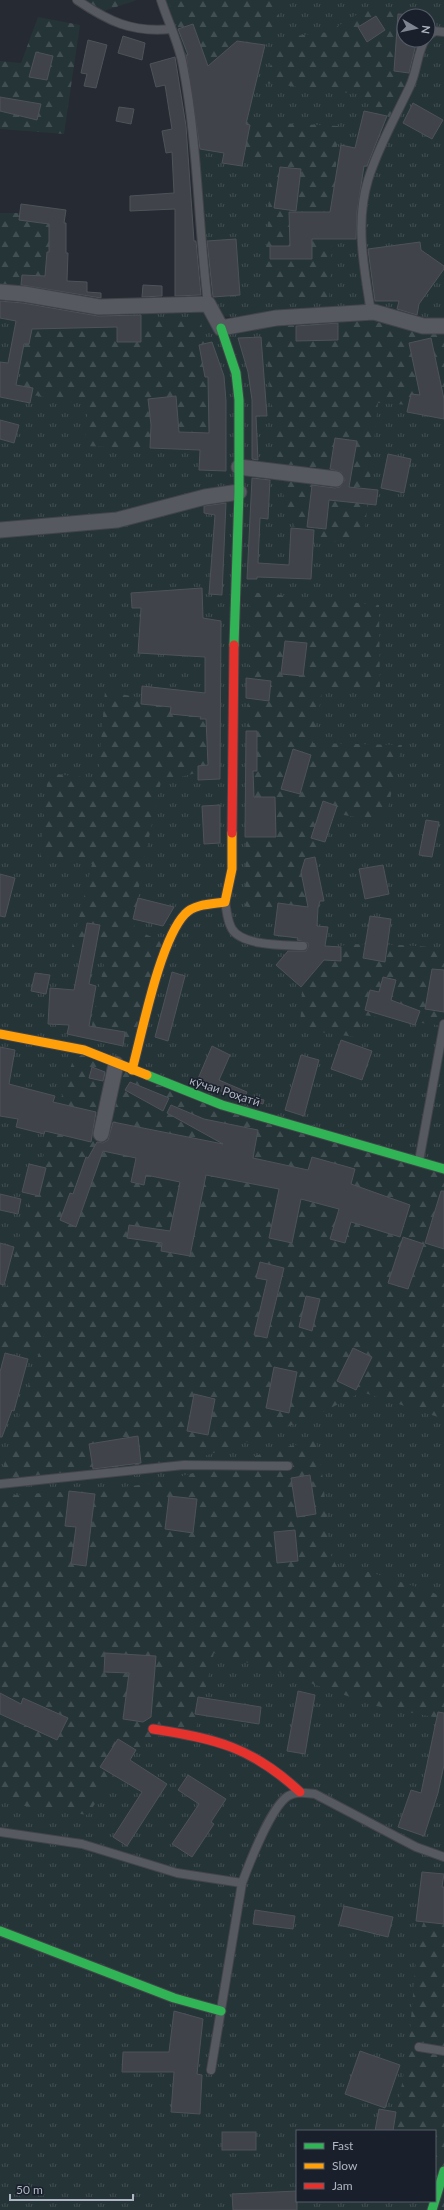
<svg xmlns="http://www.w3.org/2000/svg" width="444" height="2210" font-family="Lato,sans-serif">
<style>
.grass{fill:url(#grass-tufts);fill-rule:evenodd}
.forest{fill:url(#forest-firs)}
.building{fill:#40444a;stroke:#4e5259}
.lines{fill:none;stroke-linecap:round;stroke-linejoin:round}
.lane-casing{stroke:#42444a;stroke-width:10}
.street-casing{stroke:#42444a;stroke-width:17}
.fast-casing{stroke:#42444a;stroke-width:11}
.slow-casing{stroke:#42444a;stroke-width:11}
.jam-casing{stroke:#42444a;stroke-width:11}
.lane{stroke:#56595f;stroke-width:8}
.street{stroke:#56595f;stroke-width:15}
.fast{stroke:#30b455;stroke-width:9}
.slow{stroke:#ff9f0a;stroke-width:9}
.jam{stroke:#e5322d;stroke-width:9}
.labels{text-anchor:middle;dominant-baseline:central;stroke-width:3;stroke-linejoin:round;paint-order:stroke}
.street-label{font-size:12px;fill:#afb6c3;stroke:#1a202b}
</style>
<defs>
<pattern id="grass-tufts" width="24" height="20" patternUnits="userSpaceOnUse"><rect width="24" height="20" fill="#253437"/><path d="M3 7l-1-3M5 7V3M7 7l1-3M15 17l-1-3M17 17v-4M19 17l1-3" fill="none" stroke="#424f52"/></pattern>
<pattern id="forest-firs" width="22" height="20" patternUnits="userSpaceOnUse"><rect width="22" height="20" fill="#253437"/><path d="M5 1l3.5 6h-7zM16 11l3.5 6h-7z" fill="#424f52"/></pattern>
</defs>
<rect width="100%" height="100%" fill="#262a32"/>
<g class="grass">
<path d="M163 0H444V323L374 309 247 318 217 316 207 269 184 57ZM404 16H428V40H404Z"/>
<path d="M0 291 59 303 213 306 227 327 337 314 444 324V2210H0ZM297 2131H435V2201H297Z"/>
</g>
<g class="forest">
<polygon points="72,0 137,0 95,14"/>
<polygon points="168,0 275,0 281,27 237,48 198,84"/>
<polygon points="382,8 403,8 405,16 404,40 413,40 419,59 391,119 358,94 265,83 279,38 328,32 361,12"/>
<polygon points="38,17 80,25 64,134 0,129 0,61 21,63"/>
<polygon points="238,121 338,126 329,299 264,296 271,159 236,157"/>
<polygon points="0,213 56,213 58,290 0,285"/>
<polygon points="24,315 200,318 220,416 224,452 85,446 88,404 20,393"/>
<polygon points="354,317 429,334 444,332 444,407 378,403 364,538 305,545 286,510 275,444 264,326"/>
<polygon points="250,592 379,605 380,692 323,687 313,743 402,745 385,822 326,812 308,923 245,906"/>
<polygon points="105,691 220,713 219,767 161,782 140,879 134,929 163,942 134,1042 90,1035 105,959 72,947 92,864 40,857 48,773 98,779"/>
<polygon points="347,944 401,945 444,948 444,1026 363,1015 361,1038 300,1029 303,972 324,953"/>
<polygon points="89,1048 160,1081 444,1163 444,1419 362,1392 319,1414 262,1437 186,1462 0,1483 0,1477 49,1321 40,1347 0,1347 0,1313 24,1219 72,1063"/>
<path d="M316 1440 323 1479 330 1553 339 1571 370 1572 432 1592 444 1599V1719L376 1706 267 1668 214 1653 196 1729 159 1736 123 1758 88 1815 18 1805 0 1794V1496C45 1492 95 1492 139 1485 199 1475 257 1453 316 1440Z"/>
<polygon points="433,1899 444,1902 444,2210 434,2210 435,2131 394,2131 409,2042 418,1936"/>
</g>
<g class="building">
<polygon points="398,14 419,15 404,16 404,40 417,40 409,73 394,71"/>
<polygon points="376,16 385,30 367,42 358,27"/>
<polygon points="193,24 208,66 237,41 265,45 246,124 250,125 242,166 222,163 224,153 200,149 186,55 188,55 178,29"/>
<polygon points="123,36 145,43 142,60 118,53"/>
<polygon points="88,40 107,45 96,88 84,86 87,74 81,73"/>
<polygon points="36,52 53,56 47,80 29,77"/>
<polygon points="175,57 186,126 194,241 196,241 201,295 175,296 175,209 130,211 130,196 174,193 172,152 166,153 162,131 172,129 165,85 156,87 150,64"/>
<polygon points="0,97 41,104 37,120 0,111"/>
<polygon points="413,103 443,120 432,139 403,123"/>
<polygon points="119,107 134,109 131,124 116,121"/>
<polygon points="364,111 387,116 367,166 364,166 357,212 356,239 312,239 312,259 270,259 270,246 290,246 289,212 330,212 341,145 355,148"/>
<polygon points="280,167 301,169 296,211 274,208"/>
<polygon points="21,204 66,210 64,223 66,223 66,253 68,253 67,281 87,282 87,292 101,293 101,298 21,285 22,275 45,276 47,252 49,252 49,224 19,220"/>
<polygon points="236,239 240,295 213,297 207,241"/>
<polygon points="420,242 421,250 444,266 444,269 419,304 417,315 397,309 399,301 375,301 368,249"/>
<polygon points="143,285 162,286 162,296 142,297"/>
<polygon points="0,301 23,303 98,316 141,315 141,342 117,342 117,327 32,329 29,344 24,344 16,385 33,388 30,403 0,397 0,362 8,363 16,321 0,318"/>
<polygon points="338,323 338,340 296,341 296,326"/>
<polygon points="261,337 267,416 256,416 258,460 252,459 252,400 248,372 238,338"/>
<polygon points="431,338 444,399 444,419 407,412 411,394 420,395 409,343"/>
<polygon points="212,342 224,376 226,401 226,471 199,470 200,450 150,448 151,425 148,399 176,396 179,432 209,433 208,377 205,377 199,345"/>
<polygon points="0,420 19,425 14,443 0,439"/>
<polygon points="335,438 357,441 349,487 378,490 376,505 329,500 326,529 307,527 312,485 335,488 340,487 345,480 341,472 330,469"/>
<polygon points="388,454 411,459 404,493 381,488"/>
<polygon points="252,478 270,480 268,519 260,518 258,563 289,565 291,528 314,530 311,579 257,577 257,579 247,579"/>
<polygon points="226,503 222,595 209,594 215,515 204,513 204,506"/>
<polygon points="202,588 203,618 221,621 220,779 198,780 198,766 208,765 206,719 200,719 201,717 170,714 171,707 141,704 142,686 205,693 205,657 138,653 141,608 132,608 131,593"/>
<polygon points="285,641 307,643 303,676 281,674"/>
<polygon points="246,678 271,681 269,701 246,698"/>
<polygon points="246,731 257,731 257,771 253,771 254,797 275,797 276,837 245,837"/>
<polygon points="293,749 311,755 300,794 281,789"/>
<polygon points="323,801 337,806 325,842 311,838"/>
<polygon points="220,805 220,843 204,844 202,806"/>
<polygon points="426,820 439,822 432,857 419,855"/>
<polygon points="315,857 324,901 320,901 318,908 317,926 328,927 325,946 341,947 341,961 324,960 301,987 276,965 288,951 306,951 308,947 308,943 297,940 298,938 274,935 278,903 308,907 301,872 305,859"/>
<polygon points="383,865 389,894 365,899 359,869"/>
<polygon points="0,874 15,878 5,917 0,916"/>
<polygon points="138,898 174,907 163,926 133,919"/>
<polygon points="370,916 391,919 385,962 363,958"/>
<polygon points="87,923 100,925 89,984 96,986 89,1026 125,1032 123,1046 67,1034 69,1025 48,1024 50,988 74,990"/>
<polygon points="432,969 444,970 444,1012 425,1009"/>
<polygon points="172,972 185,976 168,1041 155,1037"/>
<polygon points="35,973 50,975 46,994 31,991"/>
<polygon points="383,977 396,980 391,1000 420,1011 415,1025 365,1010 370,990 379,992"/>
<polygon points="341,1040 372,1051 362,1080 331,1069"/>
<polygon points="212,1046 230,1055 219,1080 247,1092 245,1096 264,1100 263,1104 226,1093 197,1081"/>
<polygon points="0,1047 15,1050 9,1084 55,1096 53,1102 96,1112 91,1142 45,1131 44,1134 16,1127 18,1119 0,1116"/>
<polygon points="301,1055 319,1060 304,1116 285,1110"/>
<polygon points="92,1067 105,1072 103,1081 89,1078"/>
<polygon points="130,1082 169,1098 163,1111 125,1090"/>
<polygon points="171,1105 204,1119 258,1130 253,1158 308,1170 312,1157 355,1169 351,1184 410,1205 400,1237 351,1222 345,1243 330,1239 339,1209 301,1199 292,1243 269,1238 279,1189 206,1175 190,1256 161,1251 162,1243 127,1238 129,1225 170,1231 180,1182 146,1175 144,1185 131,1182 136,1158 103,1151 76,1227 60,1220 70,1193 73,1194 86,1157 88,1158 97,1142 103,1143 108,1140 113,1122 223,1144 167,1113"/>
<polygon points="29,1164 46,1168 39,1196 22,1192"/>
<polygon points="441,1191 444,1191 444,1249 425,1243"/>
<polygon points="0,1194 21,1199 18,1214 0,1210"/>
<polygon points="403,1237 424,1244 408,1289 388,1283"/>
<polygon points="0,1243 14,1247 4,1285 0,1284"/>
<polygon points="260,1262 284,1268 267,1338 254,1335 267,1280 256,1278"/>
<polygon points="306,1296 320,1299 312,1331 299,1327"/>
<polygon points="353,1348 372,1357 356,1390 337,1381"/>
<polygon points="5,1353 28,1359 14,1411 12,1410 2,1437 0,1437 0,1372"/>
<polygon points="274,1367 297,1372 289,1413 266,1408"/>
<polygon points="194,1394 215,1399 208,1435 187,1431"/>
<polygon points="138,1436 141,1463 93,1469 89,1444"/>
<polygon points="310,1475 316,1514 297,1517 291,1478"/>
<polygon points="69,1491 95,1494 86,1566 71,1564 76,1527 65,1526"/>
<polygon points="169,1496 197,1499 193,1533 165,1529"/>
<polygon points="295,1530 298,1561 277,1563 274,1532"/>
<polygon points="105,1653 156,1656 151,1717 143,1722 123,1719 129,1673 104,1672"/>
<polygon points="298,1691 315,1695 305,1754 287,1751"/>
<polygon points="0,1693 21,1704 23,1698 68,1718 57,1740 0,1714"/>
<polygon points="198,1697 261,1707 259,1724 195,1714"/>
<polygon points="438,1712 444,1713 444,1765 438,1793 424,1836 398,1827 411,1790 421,1793"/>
<polygon points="118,1739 136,1750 130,1760 167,1784 127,1846 113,1837 142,1792 100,1767"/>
<polygon points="188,1775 226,1799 211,1822 214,1824 192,1857 172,1844 199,1804 178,1790"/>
<polygon points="422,1872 444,1874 442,1887 444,1887 444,1924 416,1921"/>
<polygon points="344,1906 393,1917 388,1937 339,1925"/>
<polygon points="255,1910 295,1916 293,1929 253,1924"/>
<polygon points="174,2011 203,2019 197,2074 202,2075 200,2114 171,2112 174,2072 122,2072 123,2052 169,2052"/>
<polygon points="360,2051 400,2065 385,2108 345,2094"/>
<polygon points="379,2109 396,2112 393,2131 375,2131"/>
<rect x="222" y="2132" width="34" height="18"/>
<polygon points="297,2191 297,2210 233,2210 232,2194"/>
</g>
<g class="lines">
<defs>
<g id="lane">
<path d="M77 0C108 21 132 33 171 29"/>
<path d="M161 0C168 22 179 43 183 66 198 144 198 225 208 304"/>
<polyline points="428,36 435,31 444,32"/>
<path d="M371 312C364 269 355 222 368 180 378 147 396 116 410 86 417 71 417 53 425 40"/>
<path d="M225 902C227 911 227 921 232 929 242 946 285 945 303 946"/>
<polyline points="419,1161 444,1024"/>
<polyline points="0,1484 184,1465 288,1466"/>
<path d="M0 1832 82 1844 177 1873 242 1883C249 1864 271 1807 288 1796 297 1791 305 1793 315 1794L416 1847 444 1857"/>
<polyline points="419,2047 444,2051"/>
<polyline points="211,2070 242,1883"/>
</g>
<g id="street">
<polyline points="0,292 24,294 99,307 208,304 221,328 276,318 374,312 423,326 444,326"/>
<polyline points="239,467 336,479"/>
<polyline points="0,530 117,520 205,497 239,492"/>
<polyline points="101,1134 116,1064"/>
</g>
<g id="fast">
<polyline points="221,328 236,373 239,400 239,492 234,645"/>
<polyline points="147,1075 222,1105 444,1169"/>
<polyline points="0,1931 174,1998 221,2011"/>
<polyline points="432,2210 444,2171"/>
</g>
<g id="slow">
<polyline points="0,1034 84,1050 147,1075"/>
<path d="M132 1070C142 1033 160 940 185 914 194 904 212 904 225 902L232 869V833"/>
</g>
<g id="jam">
<polyline points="232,833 234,645"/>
<path d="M153 1729C216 1739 252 1747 300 1792"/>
</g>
</defs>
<use href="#lane" class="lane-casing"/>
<use href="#street" class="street-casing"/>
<use href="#fast" class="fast-casing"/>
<use href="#slow" class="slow-casing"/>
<use href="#jam" class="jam-casing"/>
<use href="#lane" class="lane"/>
<use href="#street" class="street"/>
<use href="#fast" class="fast"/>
<use href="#slow" class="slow"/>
<use href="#jam" class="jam"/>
</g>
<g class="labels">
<g class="street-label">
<text transform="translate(225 1091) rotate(18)">кӯчаи Роҳатӣ</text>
</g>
</g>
<rect x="296" y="2130" width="140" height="72" fill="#1a202b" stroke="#565c68"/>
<rect x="304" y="2143" width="20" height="6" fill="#30b455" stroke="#565c68"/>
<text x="332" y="2150" font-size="12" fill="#afb6c3">Fast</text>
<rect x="304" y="2163" width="20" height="6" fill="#ff9f0a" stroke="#565c68"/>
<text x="332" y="2170" font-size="12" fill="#afb6c3">Slow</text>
<rect x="304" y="2183" width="20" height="6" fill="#e5322d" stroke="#565c68"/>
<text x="332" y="2190" font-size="12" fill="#afb6c3">Jam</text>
<g transform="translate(416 28) rotate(99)"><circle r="19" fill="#1a202b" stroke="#565c68"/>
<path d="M0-3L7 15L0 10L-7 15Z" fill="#7f8590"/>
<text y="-6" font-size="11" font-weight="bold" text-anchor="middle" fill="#afb6c3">N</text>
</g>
<path d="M10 2194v6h123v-6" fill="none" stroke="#afb6c3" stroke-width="2"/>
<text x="16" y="2194" font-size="12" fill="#afb6c3" stroke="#1a202b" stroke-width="3" paint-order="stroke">50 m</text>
</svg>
